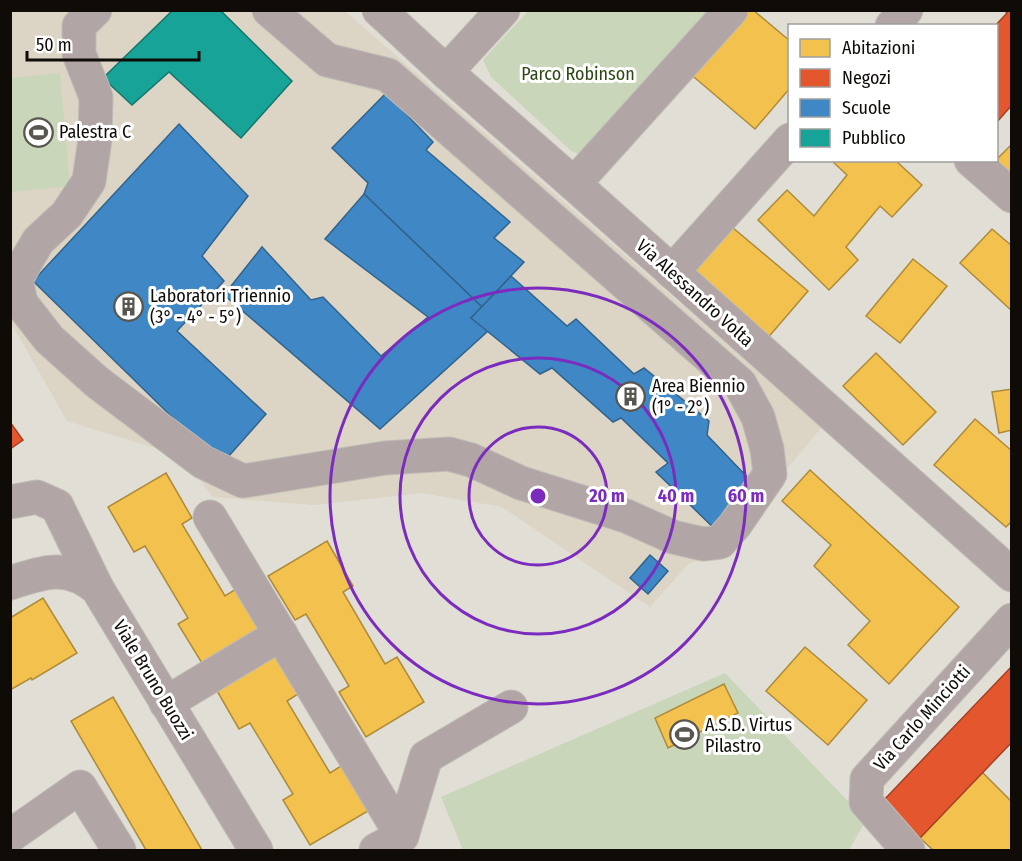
<svg xmlns="http://www.w3.org/2000/svg" width="1022" height="861" font-family="'Fira Sans Condensed',sans-serif">
<style>
.built{fill:#dcd4c4}
.green{fill:#c9d6ba}
.homes{fill:#f2c14e;stroke:#ae8b39;stroke-width:1.5}
.shops{fill:#e4572e;stroke:#a44022;stroke-width:1.5}
.schools{fill:#3f88c5;stroke:#31638c;stroke-width:1.5}
.public{fill:#17a398;stroke:#15766c;stroke-width:1.5}
.lines{fill:none;stroke-linecap:round;stroke-linejoin:round}
.minor-casing{stroke:#bfbcb5;stroke-width:35}
.minor{stroke:#b2a5a6;stroke-width:33}
.ring{fill:none;stroke:#7b2cbf;stroke-width:3}
.labels{text-anchor:middle;dominant-baseline:central;stroke-width:6;stroke-linejoin:round;paint-order:stroke}
.park-label{font-size:18px;fill:#2d4814;stroke:#fff}
.poi-label{font-size:18px;fill:#0f0c07;stroke:#fff;text-anchor:start}
.street-label{font-size:18px;fill:#0f0c07;stroke:#fff}
.centre{fill:#7b2cbf;stroke:#fff;stroke-width:3}
.ring-label{font-size:18px;text-anchor:middle;font-weight:bold;fill:#7b2cbf;stroke:#fff;stroke-width:6;stroke-linejoin:round;paint-order:stroke}
</style>
<rect width="100%" height="100%" fill="#e1ded5"/>
<polygon class="built" points="14,10 345,11 822,427 712,558 689,563 650,607 502,507 422,493 314,505 213,497 181,456 67,421 11,323 10,14"/>
<g class="green">
<polygon points="528,11 720,11 587,157 571,151 542,124 491,77 483,60"/>
<polygon points="60,73 70,186 11,192 11,78"/>
<polygon points="725,673 866,820 849,850 463,850 441,797"/>
</g>
<g class="homes">
<polygon points="741,10 753,10 790,41 790,88 755,129 688,72"/>
<polygon points="1012,144 1012,178 996,160"/>
<polygon points="831,160 895,160 922,185 892,217 880,206 846,247 858,260 829,290 758,220 787,190 814,216 847,175"/>
<polygon points="732,227 808,291 766,340 690,277"/>
<polygon points="992,229 1012,246 1012,311 960,263"/>
<polygon points="913,259 947,286 900,343 866,316"/>
<polygon points="876,353 936,412 903,445 843,386"/>
<polygon points="1012,389 1012,430 999,433 992,392"/>
<polygon points="975,419 1012,451 1012,521 1006,527 934,465"/>
<polygon points="810,470 959,607 889,684 848,645 870,621 814,566 831,545 782,501"/>
<polygon points="166,473 192,518 182,524 225,596 236,589 263,634 205,668 178,624 188,618 145,546 134,552 108,507"/>
<polygon points="327,541 353,586 343,592 385,664 397,657 424,702 366,737 339,692 349,686 306,614 295,620 268,576"/>
<polygon points="43,598 77,653 32,680 31,678 10,690 10,618"/>
<polygon points="805,647 867,700 828,745 766,691"/>
<polygon points="271,650 298,694 287,701 330,773 341,766 368,811 310,845 283,800 293,794 250,723 239,729 213,684"/>
<polygon points="724,684 738,713 668,748 655,718"/>
<polygon points="113,697 202,850 146,850 71,721"/>
<polygon points="982,772 1012,802 1012,850 933,850 920,838"/>
</g>
<g class="shops">
<polygon points="1004,10 1012,10 1012,105 996,123 996,26 995,26 1007,13"/>
<polygon points="10,422 23,440 10,449"/>
<polygon points="1012,666 1012,742 920,838 882,802"/>
</g>
<g class="schools">
<polygon points="386,93 433,142 426,150 510,222 494,238 524,262 482,307 364,194 368,183 332,148"/>
<polygon points="179,124 248,196 202,256 224,281 177,331 266,414 221,465 33,281"/>
<polygon points="364,194 482,307 471,318 488,331 380,429 224,295 262,247 311,300 323,297 381,356 428,317 325,239"/>
<polygon points="511,276 567,326 576,319 634,374 644,368 709,421 707,435 752,482 716,530 656,472 668,463 621,418 613,422 552,368 540,374 471,318"/>
<polygon points="650,555 668,571 648,594 630,578"/>
</g>
<polygon class="public" points="173,10 220,10 292,81 241,138 169,72 132,105 103,78"/>
<g class="lines">
<defs>
<g id="minor">
<polyline points="95,10 79,26 79,54 96,97 95,139 89,181 67,214 38,241 16,279 21,303 49,339 97,382 203,462 243,481 385,458 449,454 471,460 521,483 626,516 673,537 703,544 720,542 735,525 770,474 767,449 758,417 740,384 388,75 327,60 269,10"/>
<polyline points="379,10 446,72 574,184 1012,575"/>
<polyline points="892,26 906,10"/>
<polyline points="446,72 503,10"/>
<polyline points="971,160 1012,196"/>
<polyline points="574,184 731,10"/>
<polyline points="672,272 790,140"/>
<polyline points="10,502 37,497 57,506 97,588"/>
<polyline points="210,517 402,836"/>
<path d="M10 583C44 572 66 563 97 588L256 850"/>
<polyline points="166,703 281,634"/>
<polyline points="10,836 80,787 119,850"/>
<polyline points="376,850 402,836 426,757 511,707"/>
<polyline points="908,850 866,802 867,779 1012,620"/>
</g>
</defs>
<use href="#minor" class="minor-casing"/>
<use href="#minor" class="minor"/>
</g>
<g class="ring">
<circle cx="538" cy="496" r="69"/>
<circle cx="538" cy="496" r="138"/>
<circle cx="538" cy="496" r="208"/>
</g>
<defs>
<symbol id="stadium-ring" viewBox="-11 -11 22 22"><circle r="9.5" fill="#fff" stroke="#58564f" stroke-width="1.5"/><path d="M0-5a6.5 5 0 1 0 0 10a6.5 5 0 1 0 0-10ZM-3.5-1.8h7v3.6h-7Z" fill="#58564f"/></symbol>
<symbol id="building-ring" viewBox="-11 -11 22 22"><circle r="9.5" fill="#fff" stroke="#58564f" stroke-width="1.5"/><path d="M-4-6H4V6H1V3H-1V6H-4ZM-2.5-4.3h1.7v1.8h-1.7ZM.8-4.3h1.7v1.8H.8ZM-2.5-1h1.7V.8h-1.7ZM.8-1h1.7V.8H.8Z" fill="#58564f"/></symbol>
</defs>
<g fill-rule="evenodd">
<use href="#stadium-ring" x="22" y="116" width="33" height="33"/>
<use href="#building-ring" x="112" y="290" width="33" height="33"/>
<use href="#building-ring" x="614" y="380" width="33" height="33"/>
<use href="#stadium-ring" x="668" y="718" width="33" height="33"/>
</g>
<g class="labels">
<g class="park-label">
<text x="578" y="74">Parco Robinson</text>
</g>
<g class="poi-label">
<text x="59" y="132">Palestra C</text>
<text x="150" y="296">Laboratori Triennio<tspan x="150" dy="21">(3° - 4° - 5°)</tspan></text>
<text x="652" y="386">Area Biennio<tspan x="652" dy="21">(1° - 2°)</tspan></text>
<text x="705" y="725">A.S.D. Virtus<tspan x="705" dy="21">Pilastro</tspan></text>
</g>
<g class="street-label">
<text transform="translate(695 293) rotate(42)">Via Alessandro Volta</text>
<text transform="translate(153 680) rotate(59)">Viale Bruno Buozzi</text>
<text transform="translate(922 718) rotate(-48)">Via Carlo Minciotti</text>
</g>
</g>
<circle cx="538" cy="496" r="9" class="centre"/>
<g class="ring-label">
<text x="607" y="502">20 m</text>
<text x="676" y="502">40 m</text>
<text x="746" y="502">60 m</text>
</g>
<rect width="1022" height="861" fill="none" stroke="#0f0c07" stroke-width="24"/>
<rect x="788" y="24" width="210" height="138" fill="#ffffff" stroke="#9f9e9c" stroke-width="1.5"/>
<rect x="800" y="39" width="30" height="18" fill="#f2c14e" stroke="#9f9e9c" stroke-width="1.5"/>
<text x="842" y="54" font-size="18" fill="#0f0c07">Abitazioni</text>
<rect x="800" y="69" width="30" height="18" fill="#e4572e" stroke="#9f9e9c" stroke-width="1.5"/>
<text x="842" y="84" font-size="18" fill="#0f0c07">Negozi</text>
<rect x="800" y="99" width="30" height="18" fill="#3f88c5" stroke="#9f9e9c" stroke-width="1.5"/>
<text x="842" y="114" font-size="18" fill="#0f0c07">Scuole</text>
<rect x="800" y="129" width="30" height="18" fill="#17a398" stroke="#9f9e9c" stroke-width="1.5"/>
<text x="842" y="144" font-size="18" fill="#0f0c07">Pubblico</text>
<path d="M27 51v9h172v-9" fill="none" stroke="#0f0c07" stroke-width="3"/>
<text x="36" y="51" font-size="18" fill="#0f0c07" stroke="#ffffff" stroke-width="4.5" paint-order="stroke">50 m</text>
</svg>
